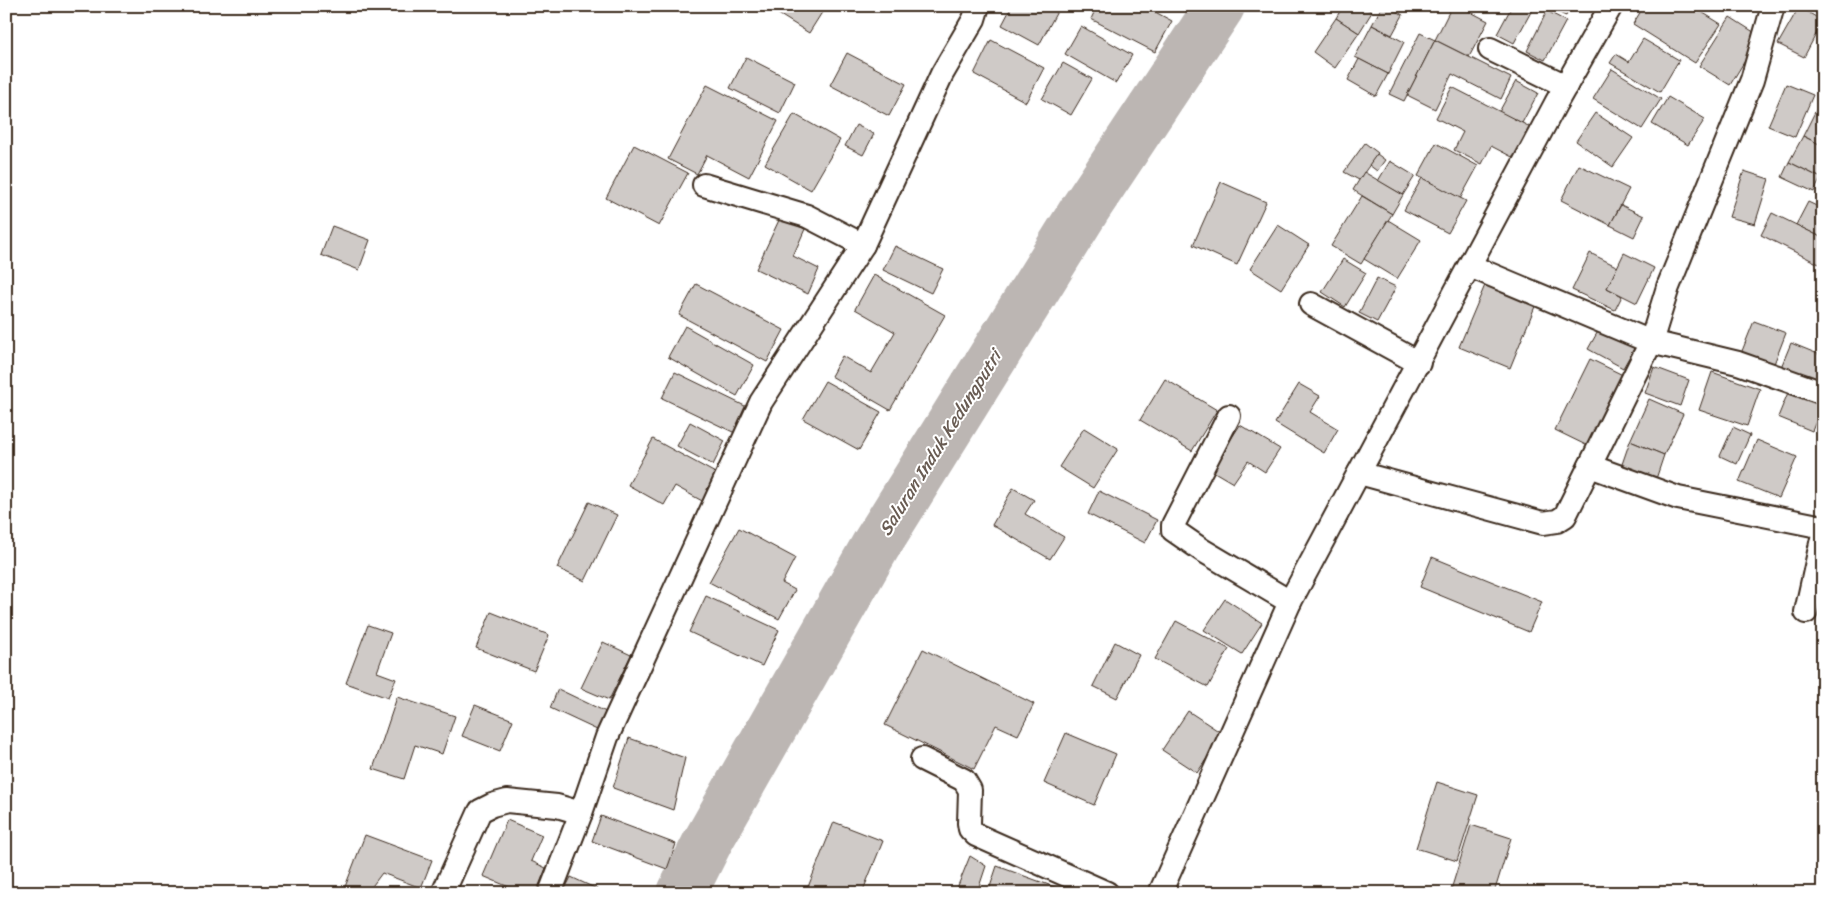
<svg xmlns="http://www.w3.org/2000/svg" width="1829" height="899" font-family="Sriracha,sans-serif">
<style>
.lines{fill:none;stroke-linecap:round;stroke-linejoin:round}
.river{stroke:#bcb6b3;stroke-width:50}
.building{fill:#cfcac7;stroke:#3b2a1e}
.street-casing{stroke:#3b2a1e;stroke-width:26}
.street{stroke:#fff;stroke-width:22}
.labels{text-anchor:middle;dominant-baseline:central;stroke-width:4;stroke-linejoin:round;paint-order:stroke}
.water-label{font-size:18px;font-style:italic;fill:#685b52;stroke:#fff}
</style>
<rect width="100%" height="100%" fill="#fff"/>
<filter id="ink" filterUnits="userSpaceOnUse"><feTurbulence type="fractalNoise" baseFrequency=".02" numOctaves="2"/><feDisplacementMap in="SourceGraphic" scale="10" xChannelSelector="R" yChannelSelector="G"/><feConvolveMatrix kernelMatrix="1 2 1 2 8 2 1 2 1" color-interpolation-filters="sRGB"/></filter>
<g filter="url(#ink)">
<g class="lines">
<polyline class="river" points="682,893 708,841 876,545 1085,209 1220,6"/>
</g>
<g class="building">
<polygon points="775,6 826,6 809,33 772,10"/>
<polygon points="1012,6 1060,6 1039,45 1002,25"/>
<polygon points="1097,6 1144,6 1172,21 1155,52 1091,19"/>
<polygon points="1343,6 1363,6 1372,12 1359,33 1336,18"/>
<polygon points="1382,6 1386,6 1403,15 1392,35 1372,25"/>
<polygon points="1452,6 1459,6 1488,21 1469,57 1435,40"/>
<polygon points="1512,6 1525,6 1532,10 1514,43 1497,34"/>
<polygon points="1544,6 1570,6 1566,16"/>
<polygon points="1644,6 1692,6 1721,24 1695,63 1633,24"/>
<polygon points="1799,7 1823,21 1804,57 1778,44"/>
<polygon points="1547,11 1566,21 1545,60 1527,51"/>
<polygon points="1730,17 1760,36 1730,85 1699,66"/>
<polygon points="1336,18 1359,33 1335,68 1313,52"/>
<polygon points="1372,25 1404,42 1388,74 1355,57"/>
<polygon points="1081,26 1132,55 1116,83 1065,54"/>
<polygon points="1420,33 1435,40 1404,101 1389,94"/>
<polygon points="1643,39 1679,60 1660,92 1610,63 1616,54 1629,62"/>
<polygon points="991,40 1044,68 1026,102 974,74"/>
<polygon points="1435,40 1511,78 1501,99 1452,74 1435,109 1407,95"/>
<polygon points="847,53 906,84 889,116 830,85"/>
<polygon points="746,57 795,82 780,113 730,88"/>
<polygon points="1359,59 1388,74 1376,96 1348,80"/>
<polygon points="1063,63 1092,79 1071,115 1042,99"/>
<polygon points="1612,69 1661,99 1642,129 1593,99"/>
<polygon points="1516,81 1538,93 1522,123 1499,112"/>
<polygon points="1786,84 1813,95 1795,137 1768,126"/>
<polygon points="707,85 778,121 749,177 707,155 697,174 668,159"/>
<polygon points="1452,87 1532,128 1516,159 1491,146 1482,164 1454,150 1463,132 1436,118"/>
<polygon points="1668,97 1705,119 1688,145 1652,124"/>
<polygon points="1816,110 1823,113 1823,146 1803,136"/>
<polygon points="1595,113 1633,138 1613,167 1576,141"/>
<polygon points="794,114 840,140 811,190 765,164"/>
<polygon points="856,125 874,134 863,155 845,146"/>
<polygon points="1803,136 1823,146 1823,174 1821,178 1789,162"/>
<polygon points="1365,143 1378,153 1359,180 1344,172"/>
<polygon points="1436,143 1478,166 1460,199 1418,176"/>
<polygon points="634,145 688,173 659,226 606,198"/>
<polygon points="1377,154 1385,160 1377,171 1369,165"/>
<polygon points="1390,161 1415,176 1403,195 1378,181"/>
<polygon points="1789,162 1821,178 1814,192 1782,177"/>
<polygon points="1579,165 1629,189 1610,225 1561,200"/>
<polygon points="1744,171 1769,179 1755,224 1729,217"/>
<polygon points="1364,172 1403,195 1392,214 1353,190"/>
<polygon points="1422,178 1466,201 1448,233 1404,210"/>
<polygon points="1221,182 1266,202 1237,265 1193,245"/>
<polygon points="1362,196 1392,214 1361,264 1331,246"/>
<polygon points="1808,202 1823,209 1823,238 1796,225"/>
<polygon points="1621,205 1644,216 1634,237 1610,225"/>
<polygon points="1772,213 1823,238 1823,257 1819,264 1761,235"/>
<polygon points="780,218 805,229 793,256 819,269 808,294 756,269"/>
<polygon points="1388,220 1421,240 1397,279 1364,259"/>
<polygon points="1278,225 1309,245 1281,289 1250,269"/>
<polygon points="332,226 370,240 359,270 321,255"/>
<polygon points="895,246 943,269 931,293 883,270"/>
<polygon points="1590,253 1618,267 1607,288 1622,296 1615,310 1572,290"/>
<polygon points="1624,253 1654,268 1637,303 1607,288"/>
<polygon points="1343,259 1366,273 1345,307 1322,292"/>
<polygon points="874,275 945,315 890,410 831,376 842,356 871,373 895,332 855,309"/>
<polygon points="1377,278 1396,287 1377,322 1359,313"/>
<polygon points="1488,278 1538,299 1510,368 1459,347"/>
<polygon points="696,284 784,330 767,362 679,315"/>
<polygon points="1754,321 1786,333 1772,369 1740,356"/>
<polygon points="685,326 754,365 737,396 668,357"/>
<polygon points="1601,326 1636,345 1623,368 1588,349"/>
<polygon points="1791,343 1823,356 1823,390 1779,372"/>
<polygon points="1590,359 1629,378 1594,449 1555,430"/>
<polygon points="1654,367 1689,380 1680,406 1645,393"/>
<polygon points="675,372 747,407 735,433 662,398"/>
<polygon points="1712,372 1760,389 1747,426 1699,410"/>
<polygon points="1165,379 1217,410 1192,451 1140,420"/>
<polygon points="825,381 881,412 859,450 803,419"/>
<polygon points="1299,384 1320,396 1310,412 1338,429 1324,453 1275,423"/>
<polygon points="1789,390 1823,404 1812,431 1778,417"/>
<polygon points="1649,399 1683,414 1664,455 1630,441"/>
<polygon points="690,422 725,441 713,465 677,446"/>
<polygon points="1240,425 1280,449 1265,472 1248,461 1233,483 1211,470"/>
<polygon points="1733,427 1750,435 1737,464 1720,456"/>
<polygon points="1084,428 1118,449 1093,488 1059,467"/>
<polygon points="653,439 719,475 704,502 675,486 664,505 628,485"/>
<polygon points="1757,440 1797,457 1779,498 1739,482"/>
<polygon points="1630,441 1664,455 1655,482 1620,470"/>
<polygon points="1013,488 1034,500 1025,514 1064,537 1050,559 992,525"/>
<polygon points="1099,491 1157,520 1145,543 1088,514"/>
<polygon points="589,502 617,515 585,581 557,568"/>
<polygon points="739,528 795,558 782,583 795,590 779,619 709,582"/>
<polygon points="1432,557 1542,602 1529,632 1420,587"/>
<polygon points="706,596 779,630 762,666 689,632"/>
<polygon points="1225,599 1262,623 1242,654 1204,630"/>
<polygon points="491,612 549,635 534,671 476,648"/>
<polygon points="1176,621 1229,649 1208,687 1155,659"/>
<polygon points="368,625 391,633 377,672 396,679 388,698 346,683"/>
<polygon points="603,642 631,655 609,700 581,688"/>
<polygon points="1115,642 1139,655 1117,698 1093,686"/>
<polygon points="923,649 1034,704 1018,735 996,725 974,769 885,725"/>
<polygon points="558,689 606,712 597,730 550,708"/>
<polygon points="397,697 455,716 442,754 415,745 404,779 373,769"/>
<polygon points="475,705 513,720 500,751 462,736"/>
<polygon points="1188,711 1223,734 1197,773 1162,750"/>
<polygon points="1066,733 1116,754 1094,805 1044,783"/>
<polygon points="629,738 685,758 673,810 613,788"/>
<polygon points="1437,782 1478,795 1457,861 1416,848"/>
<polygon points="601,816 676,844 667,869 592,841"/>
<polygon points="507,820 542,835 531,861 546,868 536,893 523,893 483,876"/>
<polygon points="834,822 883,841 862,893 806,892"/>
<polygon points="1471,825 1511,838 1494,893 1450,893"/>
<polygon points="365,835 432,860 421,888 382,873 367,893 343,892"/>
<polygon points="970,856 986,866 977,893 955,893"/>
<polygon points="997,866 1071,893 988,893"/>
<polygon points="571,877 599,890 598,893 563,893"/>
</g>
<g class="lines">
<defs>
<g id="street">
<polyline points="1490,49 1566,86"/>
<polyline points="704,185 807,216 863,245"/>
<polyline points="1470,266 1651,342 1738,363 1823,393"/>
<polyline points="1311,304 1419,363"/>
<polyline points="1229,416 1173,525 1173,530 1202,550 1290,602"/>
<polyline points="1590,466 1678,498 1823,527"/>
<polyline points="1359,473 1543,523 1557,521 1565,516 1651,342 1668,287 1752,80 1773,6"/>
<polyline points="1806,612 1823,534"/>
<polyline points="922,759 964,780 970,790 969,823 970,829 976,835 1107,893"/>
<polyline points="443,893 480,811 492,805 507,801 557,806 581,813 607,737 761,402 863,245 942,74 974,19 978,6"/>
<polyline points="550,893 581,813"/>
<polyline points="1160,893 1290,602 1556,103 1611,6"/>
</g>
</defs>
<use href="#street" class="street-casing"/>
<use href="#street" class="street"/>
</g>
</g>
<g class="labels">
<g class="water-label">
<text transform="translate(940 443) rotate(-58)">Saluran Induk Kedungputri</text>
</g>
</g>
<rect width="1829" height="899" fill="none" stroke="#fff" stroke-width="25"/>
<rect x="12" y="12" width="1804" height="874" fill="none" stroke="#3b2a1e" stroke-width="2" filter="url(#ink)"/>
</svg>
